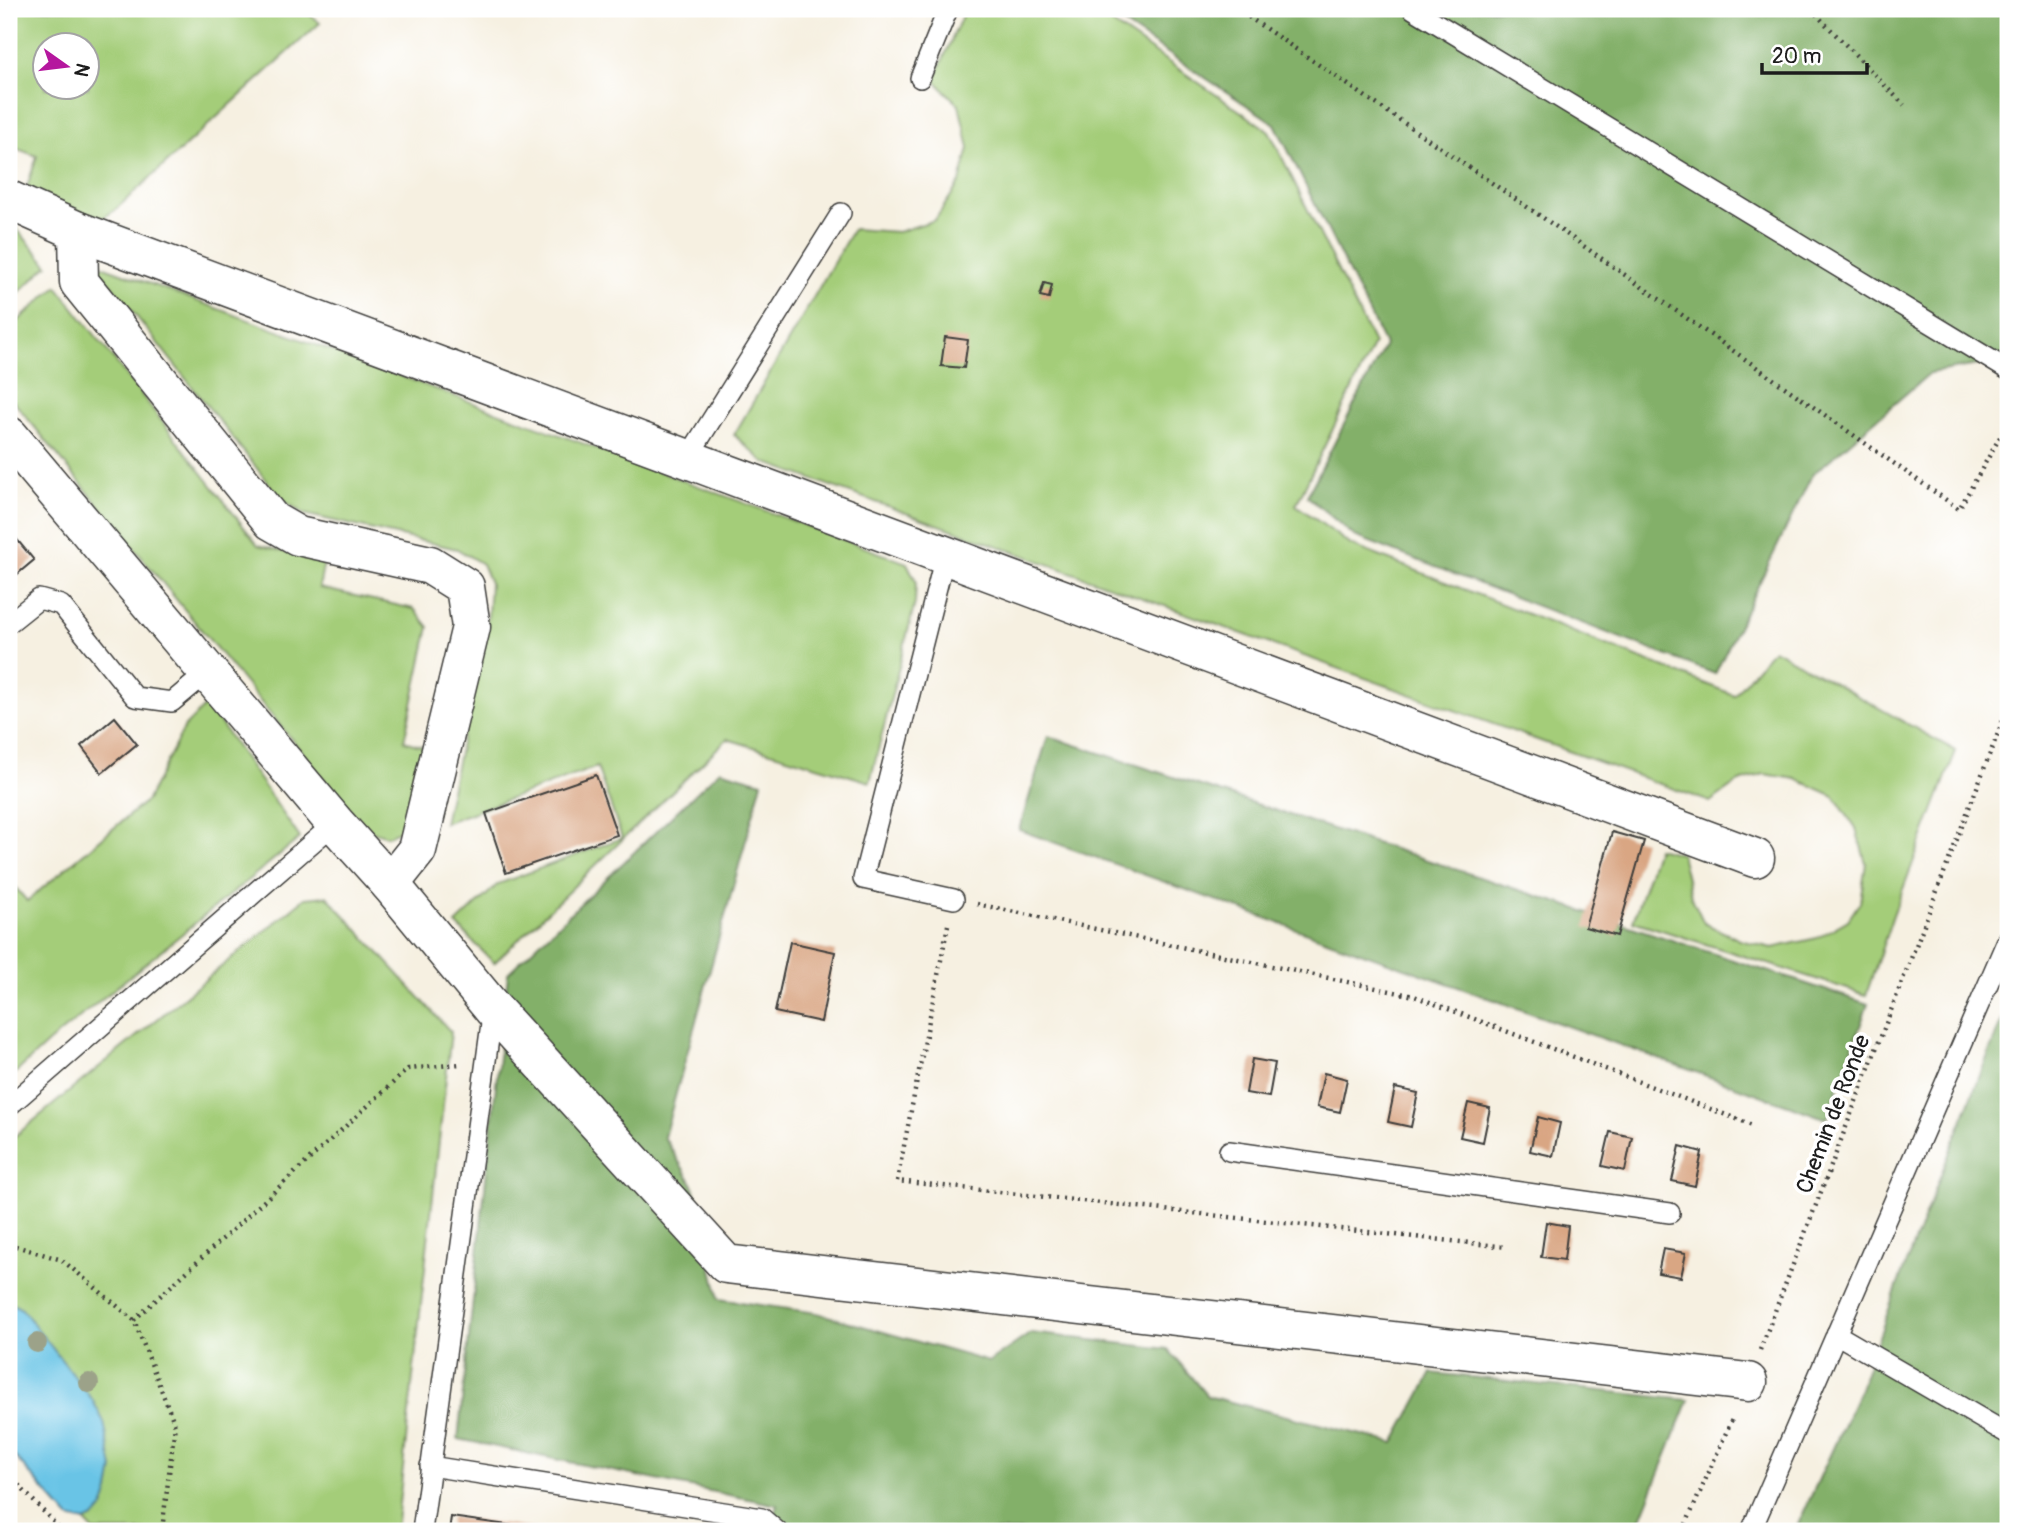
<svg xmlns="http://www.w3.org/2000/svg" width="2017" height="1540" font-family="Pangolin,sans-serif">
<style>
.green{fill:#a4cd79;stroke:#60744a;stroke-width:2;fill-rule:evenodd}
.forest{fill:#83b069;stroke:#506642;stroke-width:2}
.water{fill:#69c4e6;stroke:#427081;stroke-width:2}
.building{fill:#d9a683}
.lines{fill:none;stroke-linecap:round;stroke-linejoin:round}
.service-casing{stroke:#3d3c3a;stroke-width:22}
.minor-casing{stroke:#3d3c3a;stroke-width:41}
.path{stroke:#3d3c3a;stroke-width:4.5;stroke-dasharray:2 5;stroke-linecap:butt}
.service{stroke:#fff;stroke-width:19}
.minor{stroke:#fff;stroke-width:38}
.tree{fill:#9ca289}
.labels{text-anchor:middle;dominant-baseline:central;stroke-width:7;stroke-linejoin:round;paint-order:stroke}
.street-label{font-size:23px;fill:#1c1c1c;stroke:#fff}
</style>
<rect width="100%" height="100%" fill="#fff"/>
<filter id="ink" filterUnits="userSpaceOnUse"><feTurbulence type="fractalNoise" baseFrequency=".0143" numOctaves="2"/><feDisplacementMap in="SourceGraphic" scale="14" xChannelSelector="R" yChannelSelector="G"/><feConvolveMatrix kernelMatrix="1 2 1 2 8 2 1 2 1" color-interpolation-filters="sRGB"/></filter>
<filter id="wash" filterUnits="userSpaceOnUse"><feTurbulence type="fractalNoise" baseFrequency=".00686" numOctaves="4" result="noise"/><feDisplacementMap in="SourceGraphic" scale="28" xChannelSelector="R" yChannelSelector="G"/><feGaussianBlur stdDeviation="1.57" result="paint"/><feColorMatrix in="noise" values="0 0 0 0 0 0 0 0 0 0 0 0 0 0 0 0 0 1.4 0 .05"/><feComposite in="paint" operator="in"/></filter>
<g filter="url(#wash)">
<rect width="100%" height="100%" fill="#f6f0e1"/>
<g class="green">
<path d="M9 9H303L320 23 115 210 97 222 24 196 37 156 9 146ZM46 46H88V88H46Z"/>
<polygon points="965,9 1091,9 1269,131 1374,344 1296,505 1351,545 1734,695 1773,649 1956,751 1893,915 1866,995 1633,921 1657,848 1681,854 1691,896 1704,923 1740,940 1772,948 1817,938 1848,920 1860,902 1866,863 1856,829 1834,796 1796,779 1764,774 1737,783 1710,802 764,462 734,435 853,229 898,232 935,220 960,182 969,148 959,105 934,80"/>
<polygon points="14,226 48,265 9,302 9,243"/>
<polygon points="94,263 907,563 916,581 915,603 870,782 727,739 494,963 456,924 498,884 622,838 597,767 444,823 488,616 490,583 482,564 457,549 304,514 281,499"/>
<polygon points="57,286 258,545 324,562 319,588 414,609 429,627 404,741 424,747 404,829 387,836 365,829 9,396 9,329"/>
<polygon points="207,704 300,838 49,1042 9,1079 9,880 27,901 147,800 185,726"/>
<polygon points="327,896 451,1032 396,1531 94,1531 9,1443 9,1141 305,898"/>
</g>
<g class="forest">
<polygon points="1101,9 2008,9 2008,360 1930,373 1812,475 1715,674 1354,536 1307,496 1385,345 1275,124"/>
<polygon points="1048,736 1868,1004 1827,1119 1019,830"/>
<polygon points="720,770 762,782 664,1137 693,1185 719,1299 817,1313 989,1362 1031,1333 1168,1349 1207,1396 1394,1443 1432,1373 1689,1400 1636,1531 770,1531 777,1505 458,1439 508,973"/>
<polygon points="2008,1004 2008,1531 1795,1531 1858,1394 1901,1276"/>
</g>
<polygon class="water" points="9,1302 22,1309 92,1399 104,1422 113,1468 109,1491 103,1508 94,1518 85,1522 69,1518 9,1450"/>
<g id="blocks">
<g class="building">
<polygon points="1044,283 1052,285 1049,298 1040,296"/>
<polygon points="945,337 968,340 964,368 941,366"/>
<polygon points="9,530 34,560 9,581"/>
<polygon points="115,717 137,744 102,773 81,746"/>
<polygon points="596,775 617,835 506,873 486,813"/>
<polygon points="1612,832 1644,841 1617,936 1585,927"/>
<polygon points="790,942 835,952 821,1022 775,1012"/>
<polygon points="1252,1059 1275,1063 1269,1097 1246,1093"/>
<polygon points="1324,1073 1347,1079 1340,1112 1317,1107"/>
<polygon points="1395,1088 1418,1093 1411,1127 1388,1122"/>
<polygon points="1468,1103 1490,1108 1483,1142 1460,1137"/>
<polygon points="1538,1117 1560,1123 1553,1156 1530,1151"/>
<polygon points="1610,1132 1632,1137 1625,1171 1602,1166"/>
<polygon points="1680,1146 1702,1152 1695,1186 1672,1181"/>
<polygon points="1546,1222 1568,1226 1564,1260 1541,1257"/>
<polygon points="1663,1249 1686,1253 1681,1277 1658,1273"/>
<polygon points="451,1517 543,1530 543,1531 449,1531"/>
</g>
</g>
</g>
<g filter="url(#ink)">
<use href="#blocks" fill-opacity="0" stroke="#3d3c3a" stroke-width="2"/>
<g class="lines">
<defs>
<g id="service">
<polyline points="1413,9 2008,370"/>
<polyline points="920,78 948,9"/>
<polyline points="687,459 841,213"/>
<polyline points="945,556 863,879 954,899"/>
<polyline points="9,623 39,599 61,605 135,697 172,702 208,672"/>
<polyline points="9,1106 335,823"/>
<polyline points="1229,1151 1670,1213"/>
<polyline points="1836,1334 2008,1434"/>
<polyline points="430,1466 762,1518 777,1531"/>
<polyline points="422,1531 493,1009"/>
<polyline points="1751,1531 2008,938"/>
</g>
<g id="minor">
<polyline points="9,200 78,231 1755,858"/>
<polyline points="78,231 79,282 272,521 298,536 430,565 465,587 471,627 417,850 390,884"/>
<polyline points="9,436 335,823 390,884 493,1009 726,1264 1748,1382"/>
</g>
</defs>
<use href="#service" class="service-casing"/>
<use href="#minor" class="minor-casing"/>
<g class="path">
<polyline points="1237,9 1555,226 1959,509 2008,423"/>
<polyline points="1811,9 1904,105"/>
<polyline points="977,904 1414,996 1755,1126"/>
<polyline points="948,925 897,1181 1507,1247"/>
<polyline points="9,1244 62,1260 134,1320 175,1425 163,1522 155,1531"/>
<polyline points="134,1320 408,1069 460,1064"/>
<polyline points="1760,1350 2008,707"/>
<polyline points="9,1475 62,1531"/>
<polyline points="1683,1531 1733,1417"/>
</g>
<use href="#service" class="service"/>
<use href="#minor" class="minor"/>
</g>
<g class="tree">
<circle cx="37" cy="1343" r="10"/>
<circle cx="89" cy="1383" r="10"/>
</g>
</g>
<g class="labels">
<g class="street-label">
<text transform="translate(1833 1114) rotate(-69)">Chemin de Ronde</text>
</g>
</g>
<rect width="2017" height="1540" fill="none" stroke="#fff" stroke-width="35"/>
<g transform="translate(66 66) rotate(104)"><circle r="33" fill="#ffffff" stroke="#a4a4a4" stroke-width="2"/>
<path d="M0-5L12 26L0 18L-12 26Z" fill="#b5179e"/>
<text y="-10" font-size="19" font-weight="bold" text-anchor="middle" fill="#1c1c1c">N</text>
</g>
<path d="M1762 63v10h105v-10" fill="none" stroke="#1c1c1c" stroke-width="3.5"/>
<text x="1772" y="63" font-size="21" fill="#1c1c1c" stroke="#ffffff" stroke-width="5" paint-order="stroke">20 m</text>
</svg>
